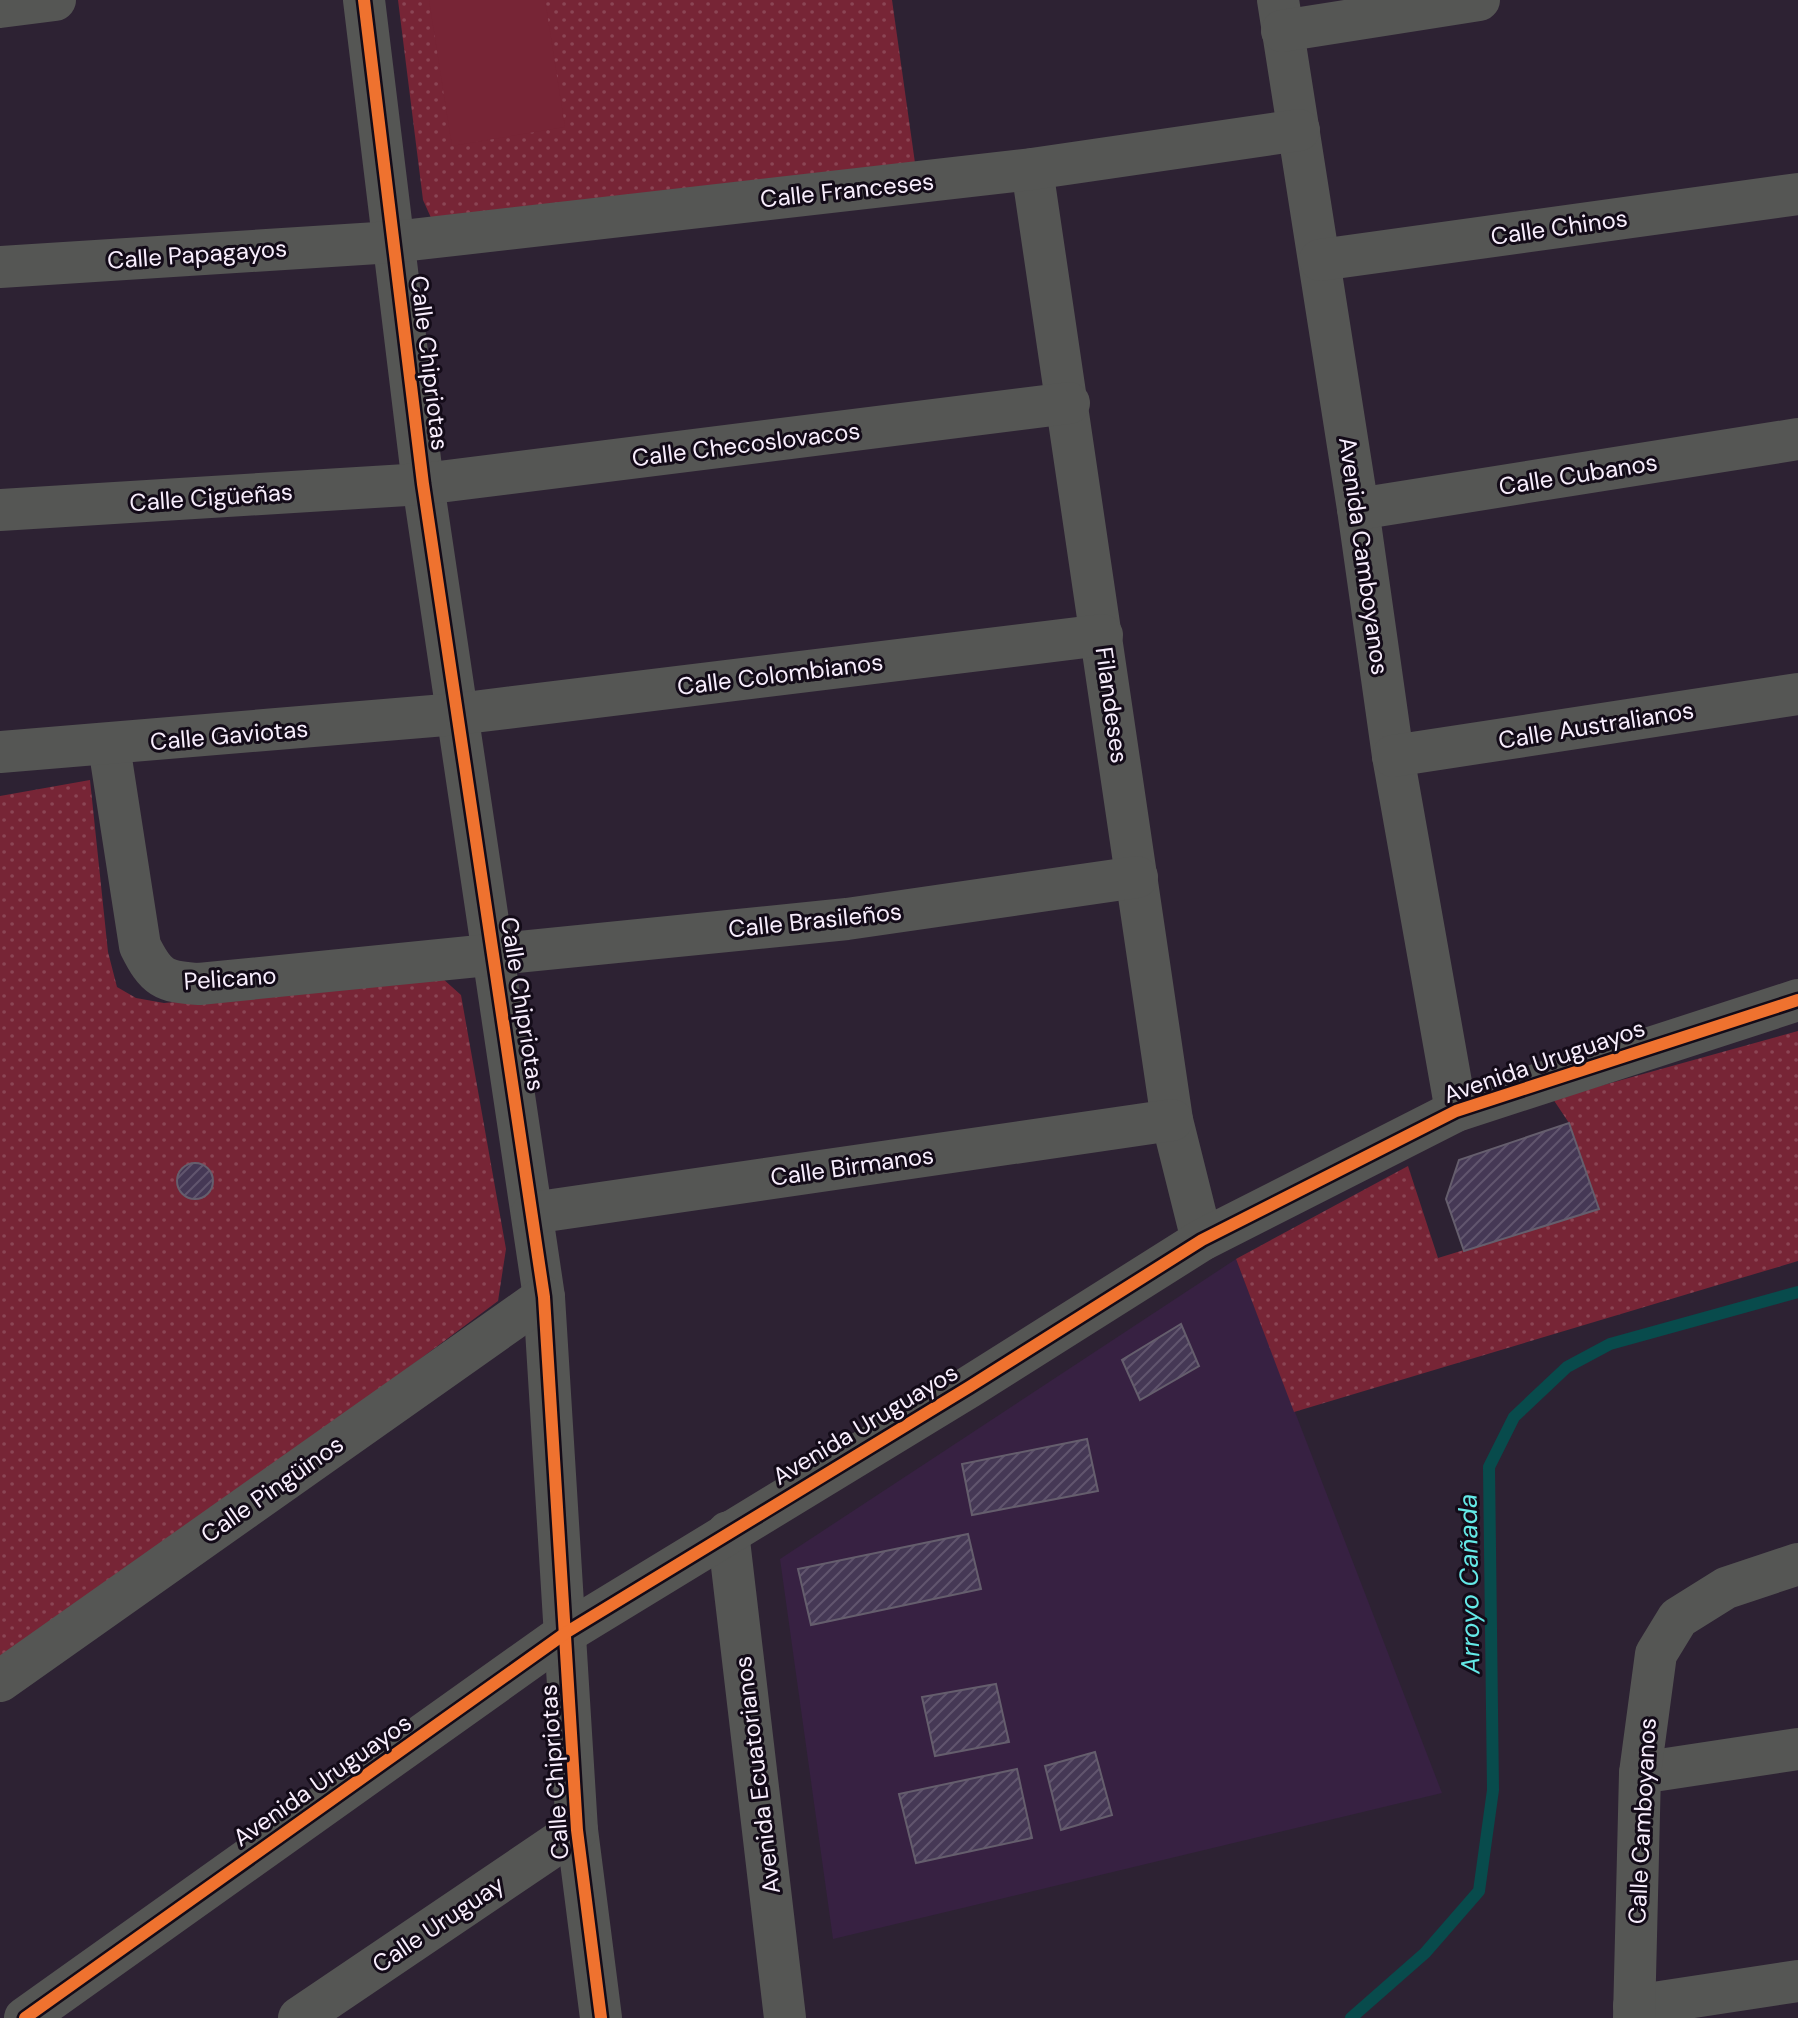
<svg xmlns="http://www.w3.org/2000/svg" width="1798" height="2018" font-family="'DM Sans',sans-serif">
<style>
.built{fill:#372142}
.green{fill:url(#green-dots)}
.pitch{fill:#772536}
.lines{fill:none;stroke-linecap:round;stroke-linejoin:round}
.stream{stroke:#084b4c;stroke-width:12}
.building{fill:url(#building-hatch);stroke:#655e6d;stroke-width:2}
.minor{stroke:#555654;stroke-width:42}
.cycleway-casing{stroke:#130b18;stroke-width:17}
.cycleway{stroke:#ef722f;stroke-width:12}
.labels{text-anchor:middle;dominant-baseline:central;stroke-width:6;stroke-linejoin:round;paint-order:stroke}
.street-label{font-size:24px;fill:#f8eefd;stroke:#130b18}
.water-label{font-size:26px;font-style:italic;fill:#64e9e7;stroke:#130b18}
</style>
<defs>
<pattern id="green-dots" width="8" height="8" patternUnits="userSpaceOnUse" patternTransform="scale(2)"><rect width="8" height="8" fill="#772536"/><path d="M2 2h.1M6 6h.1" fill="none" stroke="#8b4554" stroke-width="1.8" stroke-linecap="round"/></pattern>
<pattern id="building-hatch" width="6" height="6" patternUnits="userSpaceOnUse" patternTransform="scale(2)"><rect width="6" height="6" fill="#453855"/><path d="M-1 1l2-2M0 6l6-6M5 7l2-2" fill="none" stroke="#61556e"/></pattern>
</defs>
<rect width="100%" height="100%" fill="#2d2233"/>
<polygon class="built" points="1236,1259 1442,1793 833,1939 780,1559"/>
<g class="green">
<polygon points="398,0 892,0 915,163 432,220 423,200"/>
<polygon points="90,780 108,952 117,987 136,998 164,1003 442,978 461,995 506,1249 498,1301 0,1672 0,796"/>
<polygon points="1798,1031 1798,1261 1294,1412 1236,1259 1408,1166 1438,1258 1598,1209 1569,1123 1553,1099"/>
</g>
<polygon class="pitch" points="429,0 545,0 565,127 452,146"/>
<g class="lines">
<polyline class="stream" points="1351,2018 1425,1953 1479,1891 1493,1790 1489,1467 1514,1417 1567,1367 1610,1344 1798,1292"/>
</g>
<g class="building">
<polygon points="1569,1123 1599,1209 1464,1251 1446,1199 1459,1160"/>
<circle cx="195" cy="1181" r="18"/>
<polygon points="1181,1324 1199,1366 1140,1400 1122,1360"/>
<polygon points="1087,1439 1098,1491 972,1515 962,1464"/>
<polygon points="968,1534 981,1589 811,1625 798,1569"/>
<polygon points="996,1684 1009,1742 935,1756 922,1697"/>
<polygon points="1095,1752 1112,1815 1061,1830 1045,1766"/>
<polygon points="1017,1769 1032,1838 916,1863 899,1794"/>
</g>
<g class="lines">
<g class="minor">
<polyline points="364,0 423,484 544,1297 577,1830 601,2018"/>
<polyline points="1278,0 1358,509 1393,756 1456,1111"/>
<polyline points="0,7 55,0"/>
<polyline points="1282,31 1479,0"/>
<polyline points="1032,169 1172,1120 1202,1240"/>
<polyline points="1320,260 1798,194"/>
<polyline points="0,267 393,242 1032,169 1299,130"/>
<polyline points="1358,509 1798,439"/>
<polyline points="0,510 423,484 1069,403"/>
<path d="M109 746 140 946C156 978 163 982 199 984L847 919 1137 877"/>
<polyline points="0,752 457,714 1102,635"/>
<polyline points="1393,756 1798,694"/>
<polyline points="532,1213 1172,1120"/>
<polyline points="728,1532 785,2018"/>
<polyline points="0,1681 544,1297"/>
<polyline points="1640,1773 1798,1749"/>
<polyline points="1634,2006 1798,1981"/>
<polyline points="25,2018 567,1632 969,1387 1202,1240 1456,1111 1798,1000"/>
<polyline points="299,2018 577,1830"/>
<polyline points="1634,2018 1640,1773 1656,1654 1678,1618 1726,1588 1798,1564"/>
</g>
<defs>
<g id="cycleway">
<polyline points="364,0 423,484 544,1297 577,1830 601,2018"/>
<polyline points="25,2018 567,1632 969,1387 1202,1240 1456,1111 1798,1000"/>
</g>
</defs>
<use href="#cycleway" class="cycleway-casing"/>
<use href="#cycleway" class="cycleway"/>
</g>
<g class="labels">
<g class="street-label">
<text transform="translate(847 190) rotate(-6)">Calle Franceses</text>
<text transform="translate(1559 227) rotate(-8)">Calle Chinos</text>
<text transform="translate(197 254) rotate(-4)">Calle Papagayos</text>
<text transform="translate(430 363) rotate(83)">Calle Chipriotas</text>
<text transform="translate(746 444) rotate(-7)">Calle Checoslovacos</text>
<text transform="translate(1578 474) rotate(-9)">Calle Cubanos</text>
<text transform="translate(211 497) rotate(-4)">Calle Cigüeñas</text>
<text transform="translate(1364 556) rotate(82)">Avenida Camboyanos</text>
<text transform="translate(780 674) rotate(-7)">Calle Colombianos</text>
<text transform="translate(1112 705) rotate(82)">Filandeses</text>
<text transform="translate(1596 725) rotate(-9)">Calle Australianos</text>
<text transform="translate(229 735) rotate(-5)">Calle Gaviotas</text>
<text transform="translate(815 920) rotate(-6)">Calle Brasileños</text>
<text transform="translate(230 978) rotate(-4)">Pelicano</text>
<text transform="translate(523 1004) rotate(81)">Calle Chipriotas</text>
<text transform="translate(1544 1061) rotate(-19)">Avenida Uruguayos</text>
<text transform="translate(852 1166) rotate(-8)">Calle Birmanos</text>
<text transform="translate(865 1424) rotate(-31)">Avenida Uruguayos</text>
<text transform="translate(272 1489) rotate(-35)">Calle Pingüinos</text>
<text transform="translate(554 1772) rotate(-94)">Calle Chipriotas</text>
<text transform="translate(757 1775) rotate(-97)">Avenida Ecuatorianos</text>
<text transform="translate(322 1780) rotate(-35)">Avenida Uruguayos</text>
<text transform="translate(1642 1821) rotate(-87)">Calle Camboyanos</text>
<text transform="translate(438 1924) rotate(-34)">Calle Uruguay</text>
</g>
<g class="water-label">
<text transform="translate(1469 1584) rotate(-91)">Arroyo Cañada</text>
</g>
</g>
</svg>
